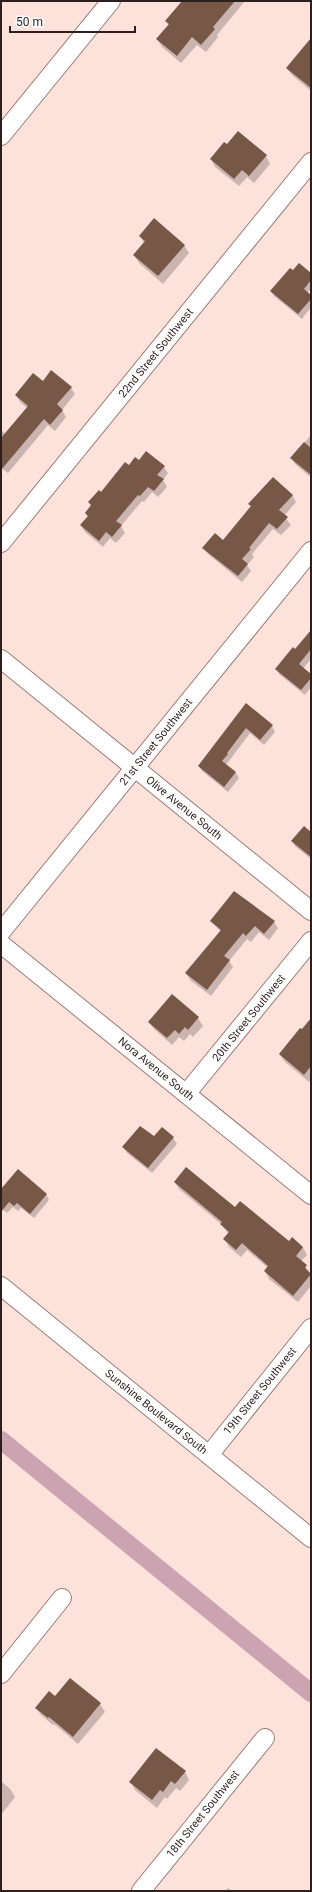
<svg xmlns="http://www.w3.org/2000/svg" width="312" height="1892" font-family="Roboto,sans-serif">
<style>
.shadow{fill:#0003}
.lines{fill:none;stroke-linecap:round;stroke-linejoin:round}
.canal{stroke:#cba3b1;stroke-width:18}
.building{fill:#775745}
.minor-casing{stroke:#9b7c75;stroke-width:20}
.minor{stroke:#fff;stroke-width:18}
.labels{text-anchor:middle;dominant-baseline:central;stroke-width:4;stroke-linejoin:round;paint-order:stroke}
.street-label{font-size:11px;fill:#2c1f1d;stroke:#fff}
</style>
<rect width="100%" height="100%" fill="#fde1db"/>
<g class="shadow">
<polygon points="183,1 245,1 217,35 218,37 206,52 197,45 181,63 162,47 157,39 169,26 166,21"/>
<polygon points="311,39 311,91 292,75 287,68"/>
<polygon points="227,145 266,156 270,164 254,183 247,177 239,186 215,167 211,159"/>
<polygon points="140,236 184,245 189,253 163,284 139,263 134,255 144,243"/>
<polygon points="311,275 311,289 307,293 311,296 311,307 302,319 274,296 271,291"/>
<polygon points="71,388 75,394 62,410 66,417 55,431 48,425 8,473 1,468 1,432 2,431 6,434 27,408 20,402 16,395"/>
<polygon points="311,435 311,474 309,476 295,464 292,458"/>
<polygon points="139,461 164,467 168,473 163,480 167,487 158,497 152,492 144,502 142,501 121,526 125,533 116,543 110,538 103,547 85,532 81,525 88,517 86,513 101,493 129,466"/>
<polygon points="292,495 296,502 284,516 291,525 281,535 273,529 252,554 254,557 247,565 251,571 242,582 208,554 204,548 224,541 251,507 250,504"/>
<polygon points="311,631 311,659 303,669 311,675 311,687 305,695 279,674 276,669 296,650"/>
<polygon points="246,705 272,726 275,732 264,745 250,733 226,765 236,773 239,778 228,792 202,771 199,766"/>
<polygon points="311,833 311,859 295,846 292,841"/>
<polygon points="211,921 274,922 278,928 269,940 259,932 251,942 247,939 229,961 233,967 211,996 190,980 186,973 221,932"/>
<polygon points="172,995 198,1018 203,1026 193,1037 190,1034 184,1041 179,1037 172,1045 154,1029 149,1022"/>
<polygon points="311,1023 311,1079 309,1082 285,1062 280,1055"/>
<polygon points="162,1129 173,1138 177,1144 152,1173 127,1153 124,1147 154,1137"/>
<polygon points="175,1182 235,1208 289,1242 303,1247 307,1255 301,1261 311,1274 311,1286 298,1302 269,1279 265,1271 268,1268 247,1250 241,1257 229,1247 225,1239 229,1235 221,1224 179,1189"/>
<polygon points="1,1191 46,1194 49,1200 34,1218 21,1208 18,1211 13,1207 7,1213 1,1208"/>
<polygon points="55,1697 100,1704 105,1712 78,1744 54,1724 53,1725 41,1715 36,1708"/>
<polygon points="185,1772 189,1780 180,1791 176,1788 167,1799 165,1797 157,1808 135,1790 131,1782"/>
<polygon points="1,1781 11,1790 15,1797 1,1815"/>
<polygon points="228,1888 232,1891 225,1891"/>
</g>
<g class="lines">
<polyline class="canal" points="1,1440 311,1693"/>
</g>
<g class="building">
<polygon points="182,1 235,1 213,27 215,29 201,45 192,37 177,56 156,39 169,24 165,21"/>
<polygon points="311,38 311,88 286,68"/>
<polygon points="238,131 267,155 249,176 242,170 234,179 210,159 224,142 227,144"/>
<polygon points="154,218 185,245 158,276 133,255 145,241 139,236"/>
<polygon points="299,263 311,273 311,280 304,289 311,295 311,299 298,314 270,291 290,268 293,270"/>
<polygon points="51,370 72,387 57,404 63,410 50,425 44,419 1,470 1,438 28,406 15,395 33,373 43,381"/>
<polygon points="304,442 311,448 311,475 290,458"/>
<polygon points="146,451 165,466 157,475 164,479 154,491 148,487 140,496 138,495 116,521 122,525 112,537 106,532 99,541 80,525 88,516 85,513 91,505 88,502 99,490 101,492 125,462 129,465 135,457 139,460"/>
<polygon points="273,477 293,495 279,510 288,517 277,529 269,523 249,548 251,549 242,559 248,564 238,576 202,548 215,533 223,540 251,506 248,504"/>
<polygon points="311,630 311,649 299,664 311,674 311,678 301,690 275,669 293,647 295,649"/>
<polygon points="246,703 273,725 260,740 246,728 227,753 228,754 222,761 236,772 224,787 198,766"/>
<polygon points="304,826 311,832 311,857 291,841"/>
<polygon points="234,891 275,921 264,934 255,926 246,936 243,933 224,956 230,960 207,990 185,973 221,930 210,921"/>
<polygon points="172,994 199,1017 188,1030 185,1027 179,1034 175,1030 167,1038 148,1022"/>
<polygon points="311,1018 311,1066 304,1075 279,1054 300,1028 302,1029"/>
<polygon points="140,1126 154,1136 162,1127 174,1137 148,1168 122,1147"/>
<polygon points="186,1167 235,1207 240,1201 289,1241 292,1237 303,1247 296,1256 307,1265 305,1268 311,1274 293,1296 264,1271 268,1266 242,1243 236,1250 223,1239 229,1232 220,1224 222,1222 174,1182"/>
<polygon points="18,1169 47,1194 30,1214 17,1203 14,1206 9,1202 1,1212 1,1189"/>
<polygon points="70,1678 101,1703 73,1737 49,1717 48,1718 35,1708 49,1691 55,1696"/>
<polygon points="156,1748 186,1771 175,1784 171,1781 163,1792 160,1790 152,1800 129,1782"/>
</g>
<g class="lines">
<defs>
<g id="minor">
<polyline points="1,136 111,1"/>
<polyline points="1,543 311,162"/>
<polyline points="1,659 311,911"/>
<polyline points="1,932 311,551"/>
<polyline points="1,944 311,1195"/>
<polyline points="186,1094 311,941"/>
<polyline points="1,1286 311,1538"/>
<polyline points="209,1455 311,1328"/>
<polyline points="1,1674 62,1598"/>
<polyline points="141,1891 265,1738"/>
</g>
</defs>
<use href="#minor" class="minor-casing"/>
<use href="#minor" class="minor"/>
</g>
<g class="labels">
<g class="street-label">
<text transform="translate(156 353) rotate(-51)">22nd Street Southwest</text>
<text transform="translate(156 742) rotate(-51)">21st Street Southwest</text>
<text transform="translate(184 808) rotate(39)">Olive Avenue South</text>
<text transform="translate(249 1018) rotate(-51)">20th Street Southwest</text>
<text transform="translate(156 1069) rotate(39)">Nora Avenue South</text>
<text transform="translate(260 1391) rotate(-51)">19th Street Southwest</text>
<text transform="translate(156 1412) rotate(39)">Sunshine Boulevard South</text>
<text transform="translate(203 1814) rotate(-51)">18th Street Southwest</text>
</g>
</g>
<rect width="312" height="1892" fill="none" stroke="#2c1f1d" stroke-width="4"/>
<path d="M10 26v6h125v-6" fill="none" stroke="#2c1f1d" stroke-width="2"/>
<text x="16" y="26" font-size="12" fill="#2c1f1d" stroke="#ffffff" stroke-width="3" paint-order="stroke">50 m</text>
</svg>
